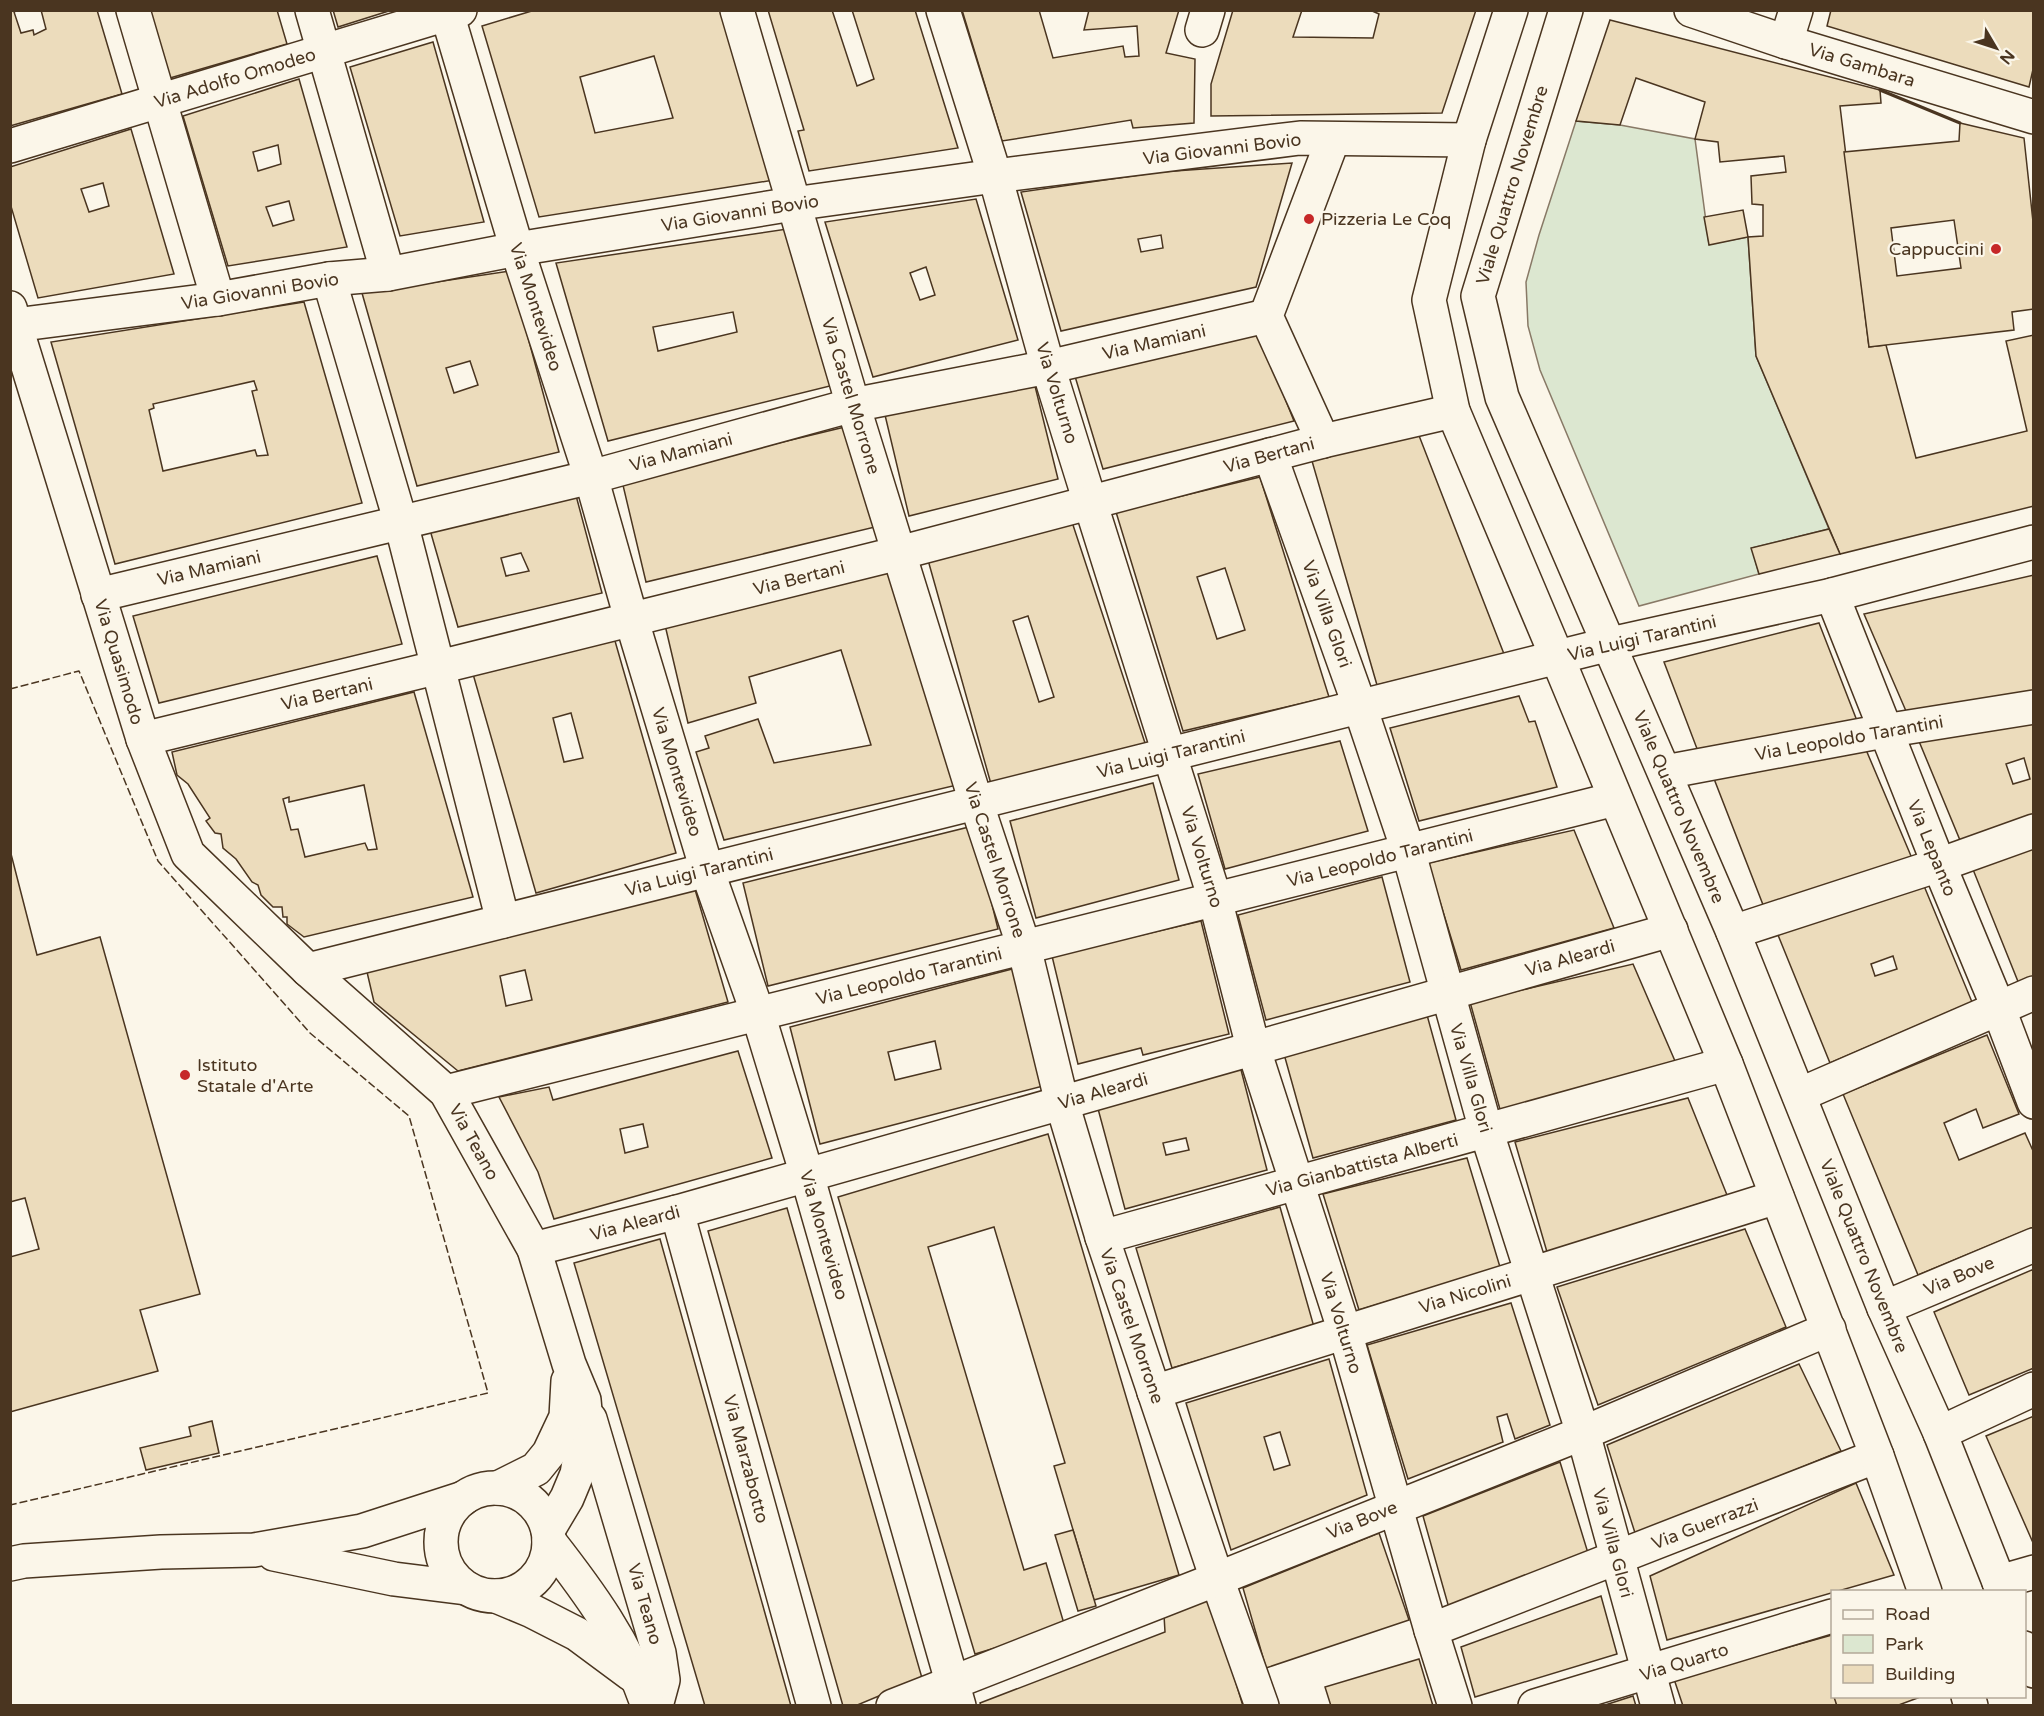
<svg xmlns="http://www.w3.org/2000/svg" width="2044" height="1716" font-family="'Varela Round',sans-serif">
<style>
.green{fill:#dce7d0;stroke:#887966;stroke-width:1.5}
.building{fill:#ecdcbc;stroke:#4a3520;stroke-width:1.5;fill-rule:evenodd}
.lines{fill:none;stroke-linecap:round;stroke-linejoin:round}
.street-casing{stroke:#4a3520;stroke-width:36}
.secondary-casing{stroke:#4a3520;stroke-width:36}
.primary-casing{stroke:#4a3520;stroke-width:36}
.street{stroke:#fbf6e9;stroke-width:33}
.secondary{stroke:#fbf6e9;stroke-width:33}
.primary{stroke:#fbf6e9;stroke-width:33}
.fence{stroke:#4a3520;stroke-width:1.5;stroke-dasharray:8 3;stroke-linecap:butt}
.wall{stroke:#4a3520;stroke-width:3}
.poi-dot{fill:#c62828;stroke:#fbf6e9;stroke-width:2}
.labels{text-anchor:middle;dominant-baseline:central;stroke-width:4.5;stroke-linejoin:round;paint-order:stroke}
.street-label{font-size:18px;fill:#4a3520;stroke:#fbf6e9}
.poi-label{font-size:18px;fill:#4a3520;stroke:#fbf6e9;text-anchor:start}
</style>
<rect width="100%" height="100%" fill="#fbf6e9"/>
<polygon class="green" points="1576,121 1620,125 1695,139 1709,244 1748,237 1756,356 1829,529 1752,548 1759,574 1639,606 1540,370 1528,326 1526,282 1539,235"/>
<g class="building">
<polygon points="10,10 18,10 14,12 21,33 33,30 34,35 46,29 41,10 97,10 122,94 10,126"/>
<polygon points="150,10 277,10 287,44 170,78"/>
<polygon points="333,10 392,10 338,27"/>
<path d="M535 10H721L774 180 539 217 482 26ZM654 56 673 118 595 133 580 77Z"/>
<polygon points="768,10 832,10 857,86 874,79 852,10 915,10 958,148 809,171 798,131 804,130"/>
<polygon points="962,10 1039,10 1053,58 1123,46 1125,57 1139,56 1137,26 1084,30 1089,10 1179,10 1166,53 1195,59 1194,123 1133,128 1131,120 1002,141"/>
<polygon points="1233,10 1302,10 1293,37 1373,38 1379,14 1370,10 1476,10 1442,113 1211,116 1211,84"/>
<polygon points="1831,10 2034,10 2034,65 2029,87 1827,26"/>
<polygon points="1610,20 1880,90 1881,103 1840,106 1869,347 1886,345 1916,458 2027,431 2006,341 2034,335 2034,506 1840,554 1756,356 1748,237 1763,236 1763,205 1752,204 1751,176 1786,172 1784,156 1720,162 1718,142 1695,139 1705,102 1636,78 1620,125 1576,121"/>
<polygon points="433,42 484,222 400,236 350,67"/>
<path d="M299 79 347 247 228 266 183 116ZM278 145 281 164 258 171 253 152ZM289 201 294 220 273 226 266 207Z"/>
<path d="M1960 123 2024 138 2034 231V309L2012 312 2014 330 1869 347 1844 152 1959 141ZM1954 220 1961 268 1897 276 1891 228Z"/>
<path d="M131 129 174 274 38 298 10 203V167ZM103 183 109 206 89 212 81 189Z"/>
<path d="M1292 163 1256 287 1061 331 1021 192 1160 172ZM1161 235 1163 248 1141 252 1138 239Z"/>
<path d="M976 199 1018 340 873 377 825 222ZM926 267 935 295 920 300 910 273Z"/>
<polygon points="1743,210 1748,237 1709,245 1704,217"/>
<path d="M787 229 834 385 608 441 556 263ZM733 312 737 332 658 351 653 327Z"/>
<path d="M510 271 559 452 417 486 362 293ZM470 361 478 385 454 393 446 368Z"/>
<path d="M304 302 362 503 115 564 51 342ZM254 381 257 390 252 391 268 455 257 456 255 450 163 471 149 410 154 408 153 404Z"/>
<polygon points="1257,328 1294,421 1103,469 1074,373"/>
<polygon points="1033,378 1058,479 909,516 885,415"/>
<polygon points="849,426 875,527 646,582 622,481"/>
<polygon points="1418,433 1504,654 1377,685 1312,461"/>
<path d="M1260 477 1329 697 1183 731 1116 512ZM1225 568 1245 630 1217 639 1197 577Z"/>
<path d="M574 488 602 593 458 627 428 523ZM521 553 529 571 506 576 501 558Z"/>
<path d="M1072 522 1146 746 991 784 928 560ZM1028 616 1054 697 1039 702 1013 621Z"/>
<polygon points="1829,529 1840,554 1759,574 1751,548"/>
<polygon points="377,556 402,644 159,703 133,616"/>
<polygon points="888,569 957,785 724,840 696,752 709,748 705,736 758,719 774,763 871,745 841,650 749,677 756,703 688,723 665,625"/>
<polygon points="2034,575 2034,697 1909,718 1864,614"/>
<polygon points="1819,623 1859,726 1699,754 1664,662"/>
<path d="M613 634 676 853 536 893 473 674ZM571 713 583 758 564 762 553 718Z"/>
<path d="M414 692 473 897 304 937 287 924V917H283L282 907H273L261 895 258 885 252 882 236 859 223 848 221 834 215 833 206 821 210 818 188 784 177 775 172 752ZM364 785 377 849 368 850 365 843 305 857 298 829 291 830 283 799 289 797V802Z"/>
<polygon points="1519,696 1529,722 1535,721 1557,787 1419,821 1390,728"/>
<path d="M2034 715V819L1962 845 1916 734ZM2024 758 2030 779 2013 784 2006 764Z"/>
<polygon points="1340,741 1368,831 1225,869 1198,774"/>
<polygon points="1864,745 1914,863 1767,915 1711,771"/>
<polygon points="1153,783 1179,880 1036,918 1010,821"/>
<polygon points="973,826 998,929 768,986 743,883"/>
<polygon points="1574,830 1614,928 1461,970 1428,863"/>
<polygon points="2034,844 2034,978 2019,984 1972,867"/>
<polygon points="10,850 37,955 100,937 200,1294 140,1310 158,1371 10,1412 10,1257 39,1249 25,1198 10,1202"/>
<polygon points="1382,877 1410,982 1266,1020 1238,915"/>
<path d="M1922 881 1972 1002 1830 1063 1778 935ZM1893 956 1897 969 1875 976 1871 964Z"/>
<path d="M694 886 728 1002 458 1071 374 1002 367 972ZM525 970 532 1000 506 1006 500 976Z"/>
<polygon points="1201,921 1229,1034 1143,1055 1141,1048 1078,1064 1052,956"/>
<polygon points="1633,964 1675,1061 1501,1113 1470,1002"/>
<path d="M1016 968 1047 1085 820 1144 790 1027ZM935 1041 941 1069 895 1080 888 1052Z"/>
<polygon points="1427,1015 1456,1120 1313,1158 1284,1054"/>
<polygon points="1987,1035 2019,1114 1983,1128 1976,1109 1944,1123 1959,1160 2025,1133 2034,1153 2034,1227 1918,1275 1843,1094"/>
<path d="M738 1051 772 1158 554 1219 538 1172 499 1097 549 1087 553 1100ZM643 1124 648 1147 625 1153 620 1129Z"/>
<path d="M1240 1066 1267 1170 1125 1209 1097 1105ZM1186 1138 1189 1150 1166 1155 1163 1143Z"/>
<polygon points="1688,1098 1727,1195 1547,1252 1515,1142"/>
<polygon points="1048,1134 1179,1575 1094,1600 1054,1466 1065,1463 994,1227 928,1247 1024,1570 1046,1563 1065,1627 975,1654 838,1197"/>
<polygon points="1467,1158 1500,1267 1359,1310 1323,1194"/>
<polygon points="1280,1207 1314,1327 1172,1368 1136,1248"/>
<polygon points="787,1208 922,1678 855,1706 843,1706 708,1231"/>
<polygon points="1745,1229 1786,1327 1598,1405 1557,1287"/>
<polygon points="660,1239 791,1706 705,1706 574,1263"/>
<polygon points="2034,1269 2034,1368 1969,1395 1934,1312"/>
<polygon points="1511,1303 1550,1425 1515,1439 1507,1414 1497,1417 1503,1442 1408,1479 1367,1345"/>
<path d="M1329 1359 1367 1495 1231 1550 1186 1403ZM1280 1432 1290 1465 1274 1470 1264 1437Z"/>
<polygon points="1799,1364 1841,1451 1636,1536 1607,1445"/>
<polygon points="2034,1416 2034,1545 1986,1436"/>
<polygon points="212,1421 219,1453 146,1470 140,1448 191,1436 189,1427"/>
<polygon points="1560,1462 1588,1553 1449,1608 1423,1516"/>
<polygon points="1856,1483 1894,1575 1667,1640 1650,1576"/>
<polygon points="1073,1530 1096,1606 1078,1611 1055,1535"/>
<polygon points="1379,1533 1409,1620 1266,1668 1243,1588"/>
<polygon points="1601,1596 1617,1654 1475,1697 1461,1647"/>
<polygon points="1210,1598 1243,1706 981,1706 980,1703 1165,1632 1164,1615"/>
<polygon points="1832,1635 1832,1696 1835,1696 1837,1706 1683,1706 1674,1679"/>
<polygon points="1419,1659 1433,1706 1331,1706 1325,1687"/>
<polygon points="1633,1696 1636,1706 1602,1706"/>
<polygon points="1923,1696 1896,1706 1837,1706 1834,1697"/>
</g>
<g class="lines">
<defs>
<g id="street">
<polyline points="133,10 218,299"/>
<polyline points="312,10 388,274"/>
<polyline points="446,10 517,249 591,477 631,618 707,870 758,1014 807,1175 959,1706"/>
<polyline points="737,10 853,405 976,802 1024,947 1062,1103 1102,1237 1217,1579 1262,1706"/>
<polyline points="943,10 995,176 1048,367 1090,502 1215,899 1253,1047 1345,1332 1431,1630 1455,1706"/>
<polyline points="1691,10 1786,42 2034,117"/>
<polyline points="1202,30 1208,10"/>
<polyline points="1786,42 1796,10"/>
<polyline points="10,146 460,10"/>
<polyline points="329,279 401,523 503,921"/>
<polyline points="10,308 143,739 188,854 308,970 446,1092 534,1249 569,1364 584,1400 586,1422 577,1474 567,1498 548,1530"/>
<polyline points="15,325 218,299 329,279 388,274 517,249 793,204 995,176 1300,138 1469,140"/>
<polyline points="1323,441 1266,316 1333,139"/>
<polyline points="1270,455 1360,707 1408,850 1486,1130 1583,1433 1658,1706"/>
<polyline points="98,595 591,477 853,405 1048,367 1266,316"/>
<polyline points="1832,595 1939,865 1998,1007 2034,1102"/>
<polyline points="143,739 439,667 899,553 1323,441 1453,411"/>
<polyline points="1665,772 1884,731 2034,707"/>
<polyline points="1733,932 1939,865 2034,831"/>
<polyline points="308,970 1610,644 1832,595 2034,542"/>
<polyline points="446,1092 1615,799"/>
<polyline points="1799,1095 2034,993"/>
<polyline points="677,1212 814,1706"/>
<polyline points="1102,1237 1726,1064"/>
<polyline points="534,1249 677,1212 1671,930"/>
<polyline points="1884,1308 2034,1245"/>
<polyline points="1154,1392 1777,1197"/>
<polyline points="590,1419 659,1653 663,1680 656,1706"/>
<polyline points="1940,1433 2034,1389"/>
<polyline points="498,1488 536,1469 549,1453 566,1417 568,1381"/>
<polyline points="1999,1582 2034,1572"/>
<polyline points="1431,1630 1877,1456"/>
<polyline points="893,1706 1217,1579 1583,1433 1829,1329"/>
<polyline points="1535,1706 1832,1616"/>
</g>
<g id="secondary">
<polyline points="1511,10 1469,140 1429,300 1453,411 1557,657 1726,1064 1877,1456 1925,1592"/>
<polyline points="1566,10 1478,296 1502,397 1733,932 1884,1308 1940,1433 2003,1592"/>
<path d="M549 1541C589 1592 627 1644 648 1706"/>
<polyline points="496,1596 532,1611 577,1634 631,1674"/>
<polyline points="2024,1648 2034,1671"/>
<polyline points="1968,1696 1971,1706"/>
</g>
<g id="primary">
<circle cx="495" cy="1542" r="54"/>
<polyline points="274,1554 394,1579 466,1588"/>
<polyline points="10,1564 24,1561 161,1552 254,1550 362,1531 464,1498"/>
</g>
</defs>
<use href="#street" class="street-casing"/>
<use href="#secondary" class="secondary-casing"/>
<use href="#primary" class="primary-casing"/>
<use href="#street" class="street"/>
<use href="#secondary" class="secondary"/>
<use href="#primary" class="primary"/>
<polyline class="fence" points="10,689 79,671 158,861 310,1033 409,1116 488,1393 10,1505"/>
<polyline class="wall" points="1880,90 1960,123"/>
</g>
<g class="poi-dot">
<circle cx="1309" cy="219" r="6"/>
<circle cx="1996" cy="249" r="6"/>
<circle cx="185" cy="1075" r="6"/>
</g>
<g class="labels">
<g class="street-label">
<text transform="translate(1862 65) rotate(17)">Via Gambara</text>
<text transform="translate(235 78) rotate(-17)">Via Adolfo Omodeo</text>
<text transform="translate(1222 149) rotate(-7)">Via Giovanni Bovio</text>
<text transform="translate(1512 185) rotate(-73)">Viale Quattro Novembre</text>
<text transform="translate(740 213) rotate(-9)">Via Giovanni Bovio</text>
<text transform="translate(260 291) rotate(-9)">Via Giovanni Bovio</text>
<text transform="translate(536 307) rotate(72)">Via Montevideo</text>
<text transform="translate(1154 342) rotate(-13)">Via Mamiani</text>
<text transform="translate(1057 393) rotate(73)">Via Volturno</text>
<text transform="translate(851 396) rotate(73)">Via Castel Morrone</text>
<text transform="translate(681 452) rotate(-15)">Via Mamiani</text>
<text transform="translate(1269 455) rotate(-15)">Via Bertani</text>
<text transform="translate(209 568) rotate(-13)">Via Mamiani</text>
<text transform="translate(799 578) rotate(-14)">Via Bertani</text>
<text transform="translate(1327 614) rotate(70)">Via Villa Glori</text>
<text transform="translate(1642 638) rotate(-13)">Via Luigi Tarantini</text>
<text transform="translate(119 662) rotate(73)">Via Quasimodo</text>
<text transform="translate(327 694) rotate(-13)">Via Bertani</text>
<text transform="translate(1849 738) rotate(-10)">Via Leopoldo Tarantini</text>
<text transform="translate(1171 754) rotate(-14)">Via Luigi Tarantini</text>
<text transform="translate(677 772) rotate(73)">Via Montevideo</text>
<text transform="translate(1679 807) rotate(67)">Viale Quattro Novembre</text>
<text transform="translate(1932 848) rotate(68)">Via Lepanto</text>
<text transform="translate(1202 857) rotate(73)">Via Volturno</text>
<text transform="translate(1380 858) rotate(-14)">Via Leopoldo Tarantini</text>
<text transform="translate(995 860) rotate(72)">Via Castel Morrone</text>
<text transform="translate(699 872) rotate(-14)">Via Luigi Tarantini</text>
<text transform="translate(1570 958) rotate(-16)">Via Aleardi</text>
<text transform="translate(909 976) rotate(-14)">Via Leopoldo Tarantini</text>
<text transform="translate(1471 1078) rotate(74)">Via Villa Glori</text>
<text transform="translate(1103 1091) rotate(-16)">Via Aleardi</text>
<text transform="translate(474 1142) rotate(61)">Via Teano</text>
<text transform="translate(1362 1165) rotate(-15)">Via Gianbattista Alberti</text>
<text transform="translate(635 1223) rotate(-15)">Via Aleardi</text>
<text transform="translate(824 1235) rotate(74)">Via Montevideo</text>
<text transform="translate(1864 1256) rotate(68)">Viale Quattro Novembre</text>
<text transform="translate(1959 1276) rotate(-23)">Via Bove</text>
<text transform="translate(1465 1294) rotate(-17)">Via Nicolini</text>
<text transform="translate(1341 1323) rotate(73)">Via Volturno</text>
<text transform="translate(1132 1326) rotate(71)">Via Castel Morrone</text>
<text transform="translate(746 1459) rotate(75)">Via Marzabotto</text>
<text transform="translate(1362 1520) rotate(-22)">Via Bove</text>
<text transform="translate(1705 1524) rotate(-21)">Via Guerrazzi</text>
<text transform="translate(1613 1543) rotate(75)">Via Villa Glori</text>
<text transform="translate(645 1604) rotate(74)">Via Teano</text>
<text transform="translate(1684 1662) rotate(-17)">Via Quarto</text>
</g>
<g class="poi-label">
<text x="1321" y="219">Pizzeria Le Coq</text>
<text x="1984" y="249" text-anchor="end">Cappuccini</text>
<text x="197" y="1065">Istituto<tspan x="197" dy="21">Statale d'Arte</tspan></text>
</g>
</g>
<rect width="2044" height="1716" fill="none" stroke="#4a3520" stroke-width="24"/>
<rect x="1831" y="1590" width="195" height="108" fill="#fbf6e9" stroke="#b4a999" stroke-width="1.5"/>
<rect x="1843" y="1610" width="30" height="9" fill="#fbf6e9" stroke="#b4a999" stroke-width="1.5"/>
<text x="1885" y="1620" font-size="18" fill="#4a3520">Road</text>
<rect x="1843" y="1635" width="30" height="18" fill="#dce7d0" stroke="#b4a999" stroke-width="1.5"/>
<text x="1885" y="1650" font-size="18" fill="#4a3520">Park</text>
<rect x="1843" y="1665" width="30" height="18" fill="#ecdcbc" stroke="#b4a999" stroke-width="1.5"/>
<text x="1885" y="1680" font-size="18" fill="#4a3520">Building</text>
<g transform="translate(1996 48) rotate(129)" stroke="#fbf6e9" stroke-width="4.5" paint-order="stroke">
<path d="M0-4.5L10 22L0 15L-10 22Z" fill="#4a3520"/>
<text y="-9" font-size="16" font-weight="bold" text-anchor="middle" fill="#4a3520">N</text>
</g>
</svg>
